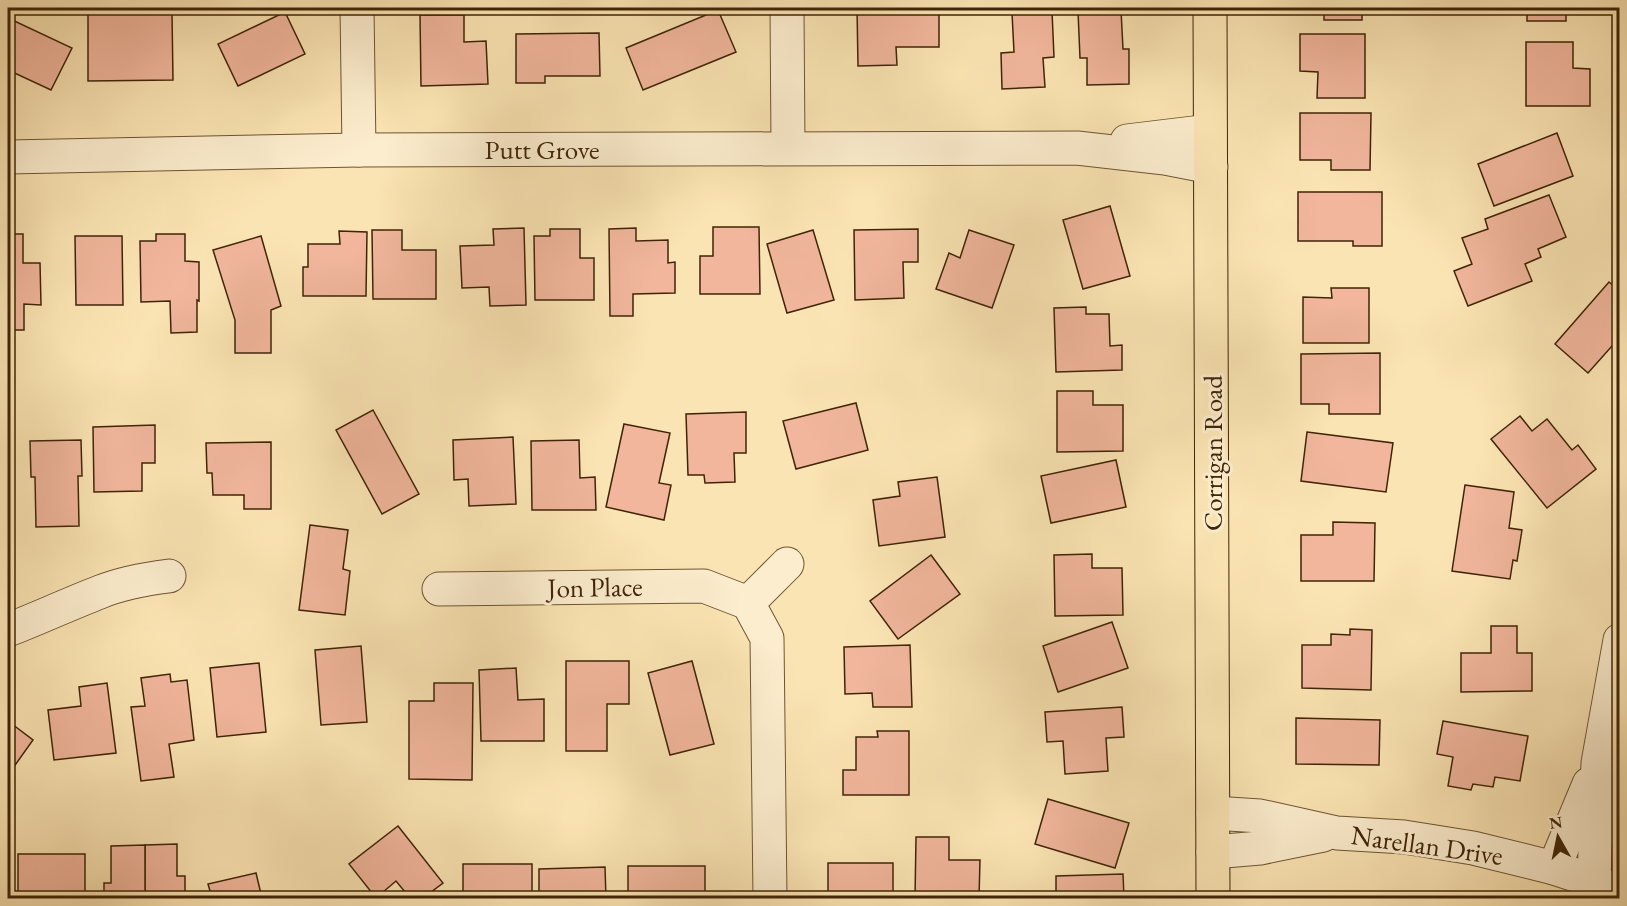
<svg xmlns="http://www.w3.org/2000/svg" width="1627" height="906" font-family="'EB Garamond',serif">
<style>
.building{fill:#f1b69c;stroke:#3f2407;stroke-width:1.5}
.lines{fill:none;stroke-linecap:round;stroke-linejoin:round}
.minor-casing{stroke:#6e5432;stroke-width:35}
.major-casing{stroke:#3f2407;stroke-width:35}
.minor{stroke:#fcedce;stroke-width:33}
.major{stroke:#fbe4b3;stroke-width:33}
.labels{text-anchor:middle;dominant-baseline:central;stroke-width:6;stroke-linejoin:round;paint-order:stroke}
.street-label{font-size:27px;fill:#3f2407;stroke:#fcedce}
</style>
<rect width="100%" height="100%" fill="#fbe4b3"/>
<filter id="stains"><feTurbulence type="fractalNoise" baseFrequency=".00333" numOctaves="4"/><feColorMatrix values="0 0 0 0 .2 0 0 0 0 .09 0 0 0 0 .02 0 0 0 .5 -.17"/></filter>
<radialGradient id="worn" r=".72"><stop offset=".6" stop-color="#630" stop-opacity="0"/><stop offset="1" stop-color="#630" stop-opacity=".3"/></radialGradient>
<g class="building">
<polygon points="857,8 939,8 939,47 896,47 897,65 858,66"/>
<rect x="1324" y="8" width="38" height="12"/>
<rect x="1527" y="8" width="39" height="13"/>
<polygon points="718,10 736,52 643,90 626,48"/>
<polygon points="1121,10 1123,49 1129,49 1129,84 1087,85 1087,58 1080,58 1078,11"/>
<polygon points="1052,11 1054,57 1043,58 1045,87 1002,89 1001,53 1014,52 1012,13"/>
<polygon points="285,12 305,54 238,86 218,44"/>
<polygon points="172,13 173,80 88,81 88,14"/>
<polygon points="420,15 464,15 464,42 486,41 488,84 421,86"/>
<polygon points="8,18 72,48 51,90 8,70"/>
<polygon points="599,33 600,76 545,76 545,83 516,83 516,34"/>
<polygon points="1300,34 1365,34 1365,98 1317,98 1318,72 1300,71"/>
<polygon points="1526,42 1573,42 1573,68 1590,69 1590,106 1526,106"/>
<polygon points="1300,113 1371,113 1370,170 1331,170 1331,160 1300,160"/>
<polygon points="1557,133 1573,176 1494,206 1478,164"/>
<polygon points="1298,192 1382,192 1382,246 1353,246 1353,241 1298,241"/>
<polygon points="1549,195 1566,237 1538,249 1541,257 1525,264 1532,281 1468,306 1454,271 1472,264 1462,238 1488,229 1485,219"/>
<polygon points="1110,206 1130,276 1083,289 1063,220"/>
<polygon points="713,227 759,227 760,294 700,294 700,256 713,256"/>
<polygon points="524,228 526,305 490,306 489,287 462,288 460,246 494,245 493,229"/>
<polygon points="636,228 636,241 668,240 668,263 675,262 675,293 633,294 633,316 610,316 609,229"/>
<polygon points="550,229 580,229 580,258 594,258 594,300 535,300 534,236 550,236"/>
<polygon points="918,229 918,262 903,262 904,298 855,300 854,230"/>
<polygon points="372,230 402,230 402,250 436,250 436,299 373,299"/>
<polygon points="813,230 834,300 787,313 767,244"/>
<polygon points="969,230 1014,245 992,308 936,289 949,253 960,258"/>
<polygon points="339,231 367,232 366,296 303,296 303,267 308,267 308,244 340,244"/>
<polygon points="8,234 23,234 23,263 40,263 41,305 24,304 24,330 8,330"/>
<polygon points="156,234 185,234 185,261 199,262 199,301 197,300 197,332 171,333 170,301 141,302 140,241 156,241"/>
<polygon points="75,236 122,236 123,305 76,305"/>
<polygon points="261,236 281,306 271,310 271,353 235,353 235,320 213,250"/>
<polygon points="1609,282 1620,291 1620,337 1588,373 1555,344"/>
<polygon points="1331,288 1369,288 1369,343 1303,343 1303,297 1332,298"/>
<polygon points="1086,307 1086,314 1109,314 1110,346 1122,345 1122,370 1056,372 1054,308"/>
<polygon points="1380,353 1380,414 1329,414 1329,404 1301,404 1301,354"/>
<polygon points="1057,391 1093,391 1093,405 1123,405 1123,451 1057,452"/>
<polygon points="856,403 868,450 796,469 783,421"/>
<polygon points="373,410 419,494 382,514 336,430"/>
<polygon points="746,412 746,453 734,453 735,482 705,483 704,475 688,475 686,414"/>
<polygon points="1520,416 1532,431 1547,419 1572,450 1578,445 1596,469 1547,508 1491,439"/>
<polygon points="624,424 670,433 659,483 671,485 664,520 606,507"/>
<polygon points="155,425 155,463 142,463 142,491 94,492 93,427"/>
<polygon points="1307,432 1393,443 1386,492 1301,481"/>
<polygon points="513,437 516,504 469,506 468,479 454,480 453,440"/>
<polygon points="81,440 82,476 78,476 79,526 36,527 35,477 31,477 30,441"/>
<polygon points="579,440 580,478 595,477 596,510 532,510 531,441"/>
<polygon points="271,442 271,509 244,509 244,495 213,495 212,473 207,473 206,443"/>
<polygon points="1116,460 1126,507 1051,523 1041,476"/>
<polygon points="937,477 945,537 879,546 873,500 900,496 898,482"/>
<polygon points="1465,485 1514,492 1509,528 1522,530 1517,561 1513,560 1510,579 1452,571"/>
<polygon points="1333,522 1375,523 1374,581 1301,581 1301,535 1333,535"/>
<polygon points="310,525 348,530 343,569 350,571 345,615 299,610"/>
<polygon points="1092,554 1092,568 1122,568 1123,615 1055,616 1054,555"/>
<polygon points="931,555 960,594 898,639 870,601"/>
<polygon points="1112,622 1128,668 1058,692 1043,646"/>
<polygon points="1491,626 1517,626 1517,653 1532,653 1532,691 1461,692 1461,653 1491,653"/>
<polygon points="1350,629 1372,630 1371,690 1302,688 1302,645 1331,645 1331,634 1350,635"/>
<polygon points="910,645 912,707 873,707 872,693 845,694 844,647"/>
<polygon points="361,646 367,722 321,725 315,650"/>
<polygon points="566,661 629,661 629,704 607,704 607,751 566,751"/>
<polygon points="692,661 714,744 670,755 648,673"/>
<polygon points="259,663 266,732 217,737 210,668"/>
<polygon points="516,668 518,700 544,699 544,741 481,741 479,670"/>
<polygon points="170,674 171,682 187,680 194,740 169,744 174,777 141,781 131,707 145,706 141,678"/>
<polygon points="107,683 116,753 54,760 48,710 81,706 79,687"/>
<polygon points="434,683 473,683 472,780 409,779 409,701 434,701"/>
<polygon points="1122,707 1124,737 1106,738 1108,771 1065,774 1063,741 1047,742 1045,712"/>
<polygon points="1296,718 1380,720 1379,765 1296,764"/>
<polygon points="8,721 33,740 8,775"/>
<polygon points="1443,721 1528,736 1520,781 1495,777 1493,787 1473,784 1471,790 1448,786 1453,757 1437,754"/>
<polygon points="877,731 909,731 909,795 843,795 843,770 856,770 856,737 878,737"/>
<polygon points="1048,799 1129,823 1115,868 1035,844"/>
<polygon points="398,826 443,883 423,898 410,898 396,881 376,898 349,864"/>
<polygon points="916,837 949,837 949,860 980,860 979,898 915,898"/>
<polygon points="177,844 177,876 185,876 185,898 145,898 145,845"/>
<polygon points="145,845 145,898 104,898 104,883 111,883 111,846"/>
<rect x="18" y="854" width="67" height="44"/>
<polygon points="828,863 893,863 893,898 835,898 835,895 828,895"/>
<rect x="463" y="864" width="69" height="34"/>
<rect x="628" y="866" width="77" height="32"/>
<polygon points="605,867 606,898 539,898 539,869"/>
<polygon points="256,873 262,898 212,898 208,884"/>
<polygon points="1123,874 1124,898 1056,898 1056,876"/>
</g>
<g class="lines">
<defs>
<g id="minor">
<polyline points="357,8 359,150"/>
<polyline points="787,8 788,148"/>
<polyline points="1127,141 1210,131"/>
<polyline points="8,157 359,150 1077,148 1165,158 1211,167"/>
<polyline points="439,589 704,586 748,603 767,638 770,898"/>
<polyline points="748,603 787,564"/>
<path d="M8 630C39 618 69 604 100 592 122 583 145 579 169 576"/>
<polyline points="1213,813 1260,816 1337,833 1404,837 1473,848 1554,868 1594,881 1620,893"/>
<polyline points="1213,852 1260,848 1323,835"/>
<polyline points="1554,868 1589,784"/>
<polyline points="1594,881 1598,763 1620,640"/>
</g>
<polyline id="major" points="1210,8 1213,898"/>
</defs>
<use href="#minor" class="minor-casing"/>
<use href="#major" class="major-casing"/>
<use href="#minor" class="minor"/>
<use href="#major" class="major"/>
</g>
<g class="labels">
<g class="street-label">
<text x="542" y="149">Putt Grove</text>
<text transform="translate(1212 453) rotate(-90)">Corrigan Road</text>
<text transform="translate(595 587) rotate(-1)">Jon Place</text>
<text transform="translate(1427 845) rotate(8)">Narellan Drive</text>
</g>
</g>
<rect width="1627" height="906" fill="none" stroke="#fbe4b3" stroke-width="30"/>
<rect x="9" y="9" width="1609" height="888" fill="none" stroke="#3f2407" stroke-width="3"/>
<rect x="15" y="15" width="1597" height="876" fill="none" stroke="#3f2407" stroke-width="1.5"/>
<g transform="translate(1558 837) rotate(351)" stroke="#fcedce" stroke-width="4.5" paint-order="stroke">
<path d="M0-4.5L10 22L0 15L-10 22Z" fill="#3f2407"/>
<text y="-9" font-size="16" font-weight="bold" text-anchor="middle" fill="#3f2407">N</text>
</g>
<rect width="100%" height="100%" filter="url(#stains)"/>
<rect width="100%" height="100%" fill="url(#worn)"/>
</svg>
